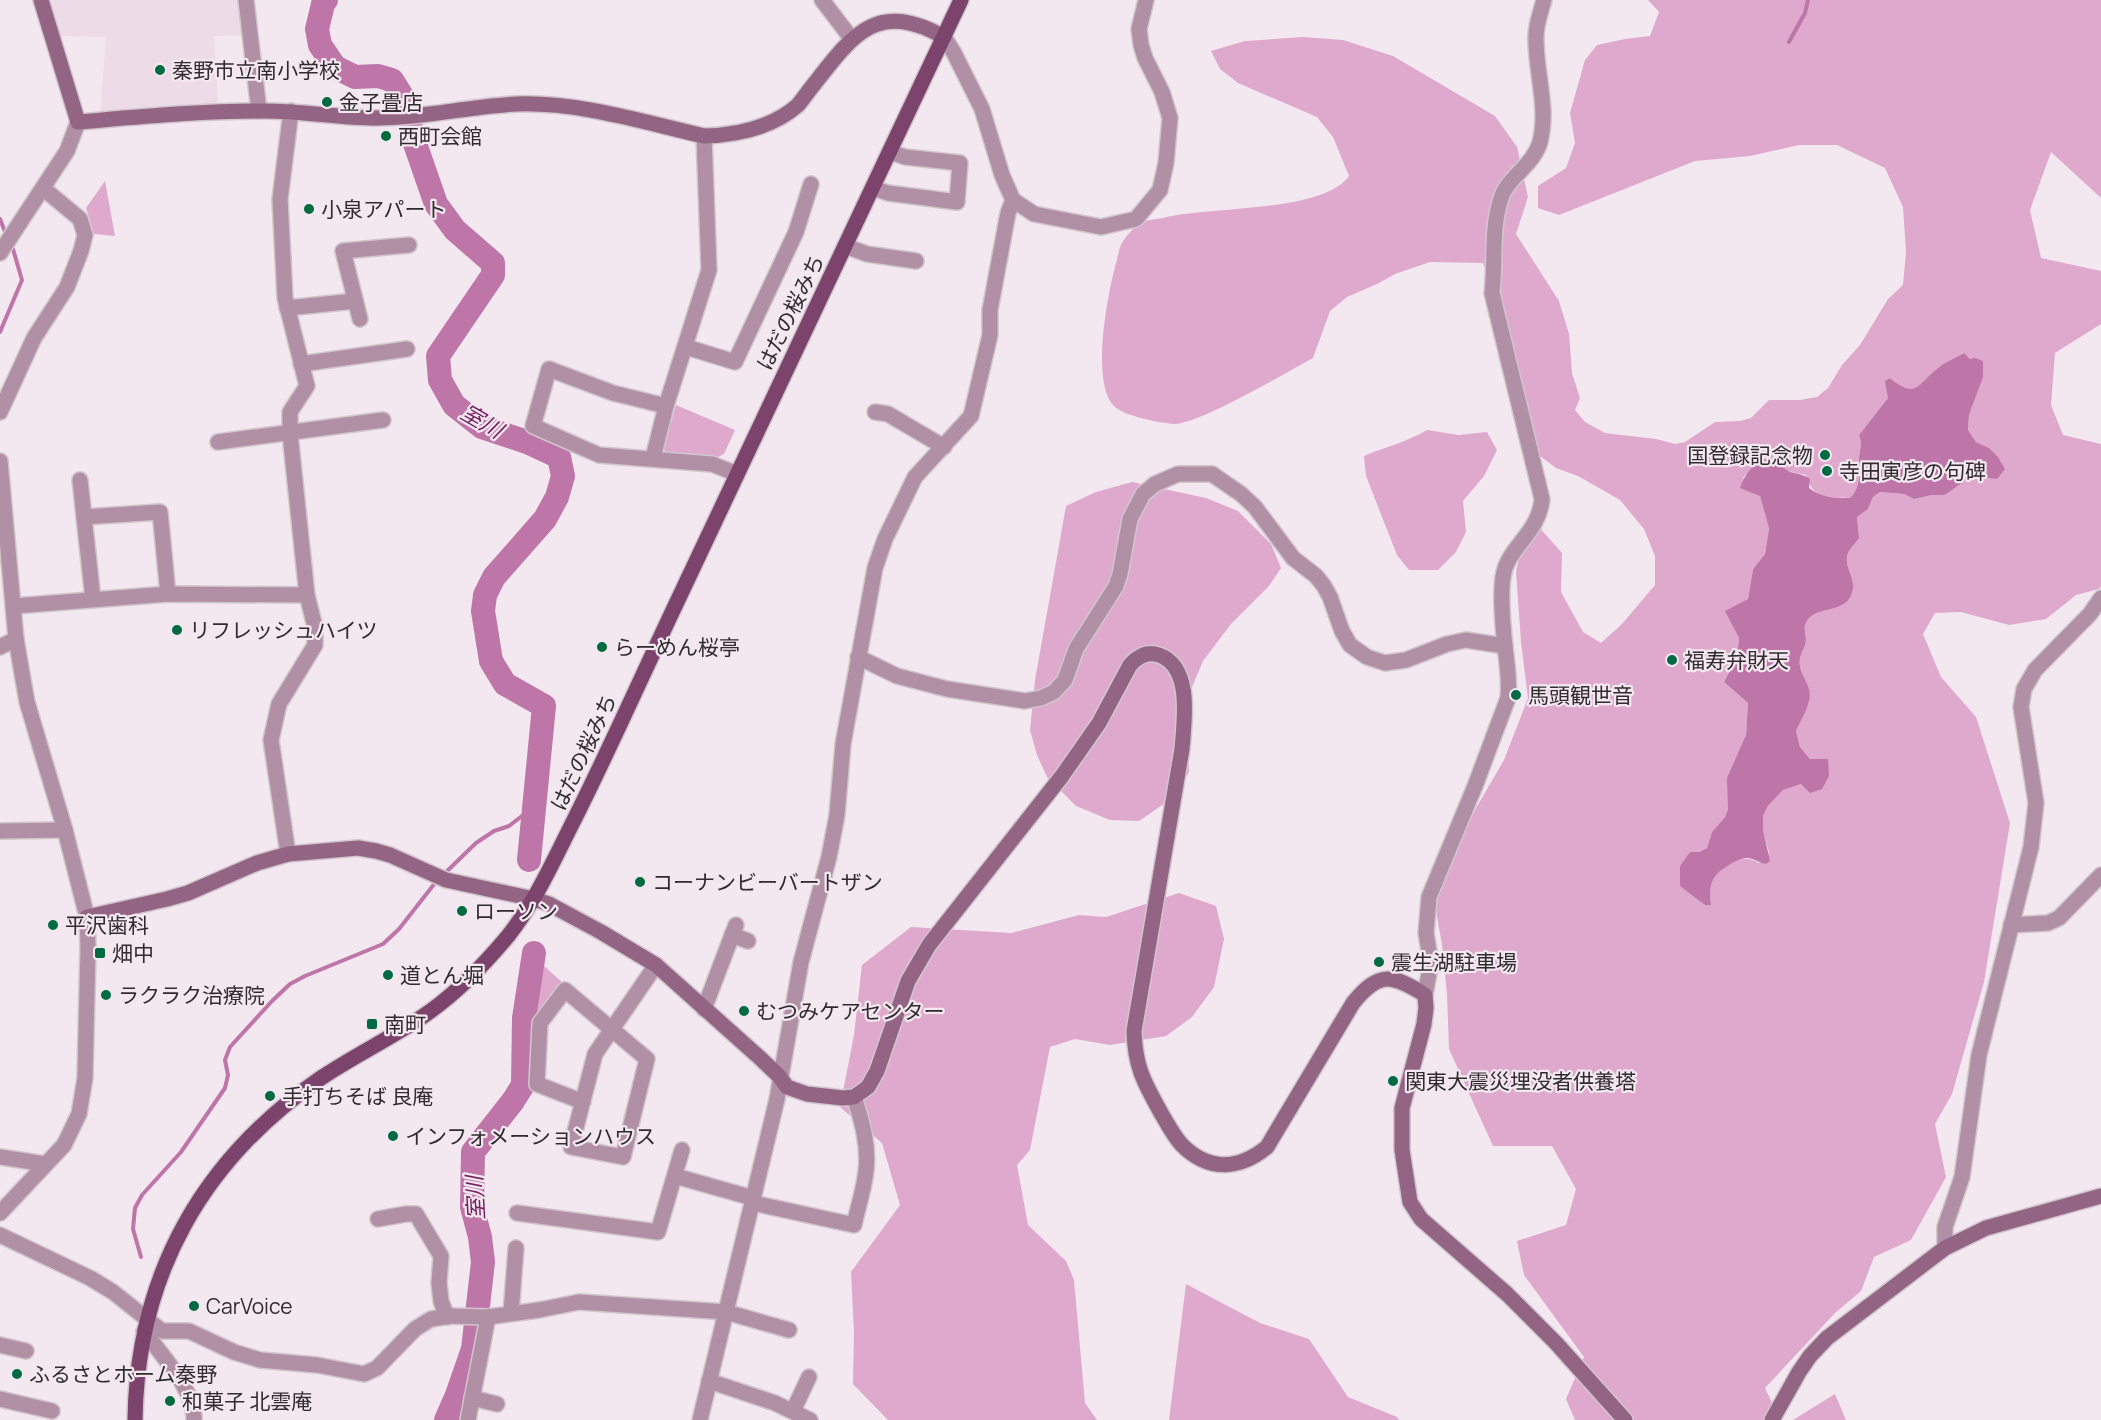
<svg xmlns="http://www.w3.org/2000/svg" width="2101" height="1420" font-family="Manrope,'Noto Sans JP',sans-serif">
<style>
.built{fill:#eddbe7}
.green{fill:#dea9cd;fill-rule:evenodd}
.water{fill:#be76a8}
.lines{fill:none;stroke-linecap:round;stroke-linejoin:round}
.stream{stroke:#be76a8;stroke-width:4}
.river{stroke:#be76a8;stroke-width:24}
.street-casing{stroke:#d1c6cd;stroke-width:18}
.secondary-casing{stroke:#d1c6cd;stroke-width:18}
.primary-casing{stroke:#d1c6cd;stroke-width:18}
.street{stroke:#b190a6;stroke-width:15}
.secondary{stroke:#936484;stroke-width:15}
.primary{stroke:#7c446c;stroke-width:15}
.poi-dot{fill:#006b42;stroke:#f4e8f0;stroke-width:2}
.labels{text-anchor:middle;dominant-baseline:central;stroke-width:4.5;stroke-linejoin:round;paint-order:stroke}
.poi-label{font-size:21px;fill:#2f2b2e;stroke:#f4e8f0;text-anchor:start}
.street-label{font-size:21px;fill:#2f2b2e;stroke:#f4e8f0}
.water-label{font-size:22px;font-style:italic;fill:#751f61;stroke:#f4e8f0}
</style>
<rect width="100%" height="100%" fill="#f4e8f0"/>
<polygon class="built" points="50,0 239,0 243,35 214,36 218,103 100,116 106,37 61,36"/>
<g class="green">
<path d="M1648 0H2101V198L2051 152 2030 210 2041 258 2101 271V324L2055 353 2051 405 2063 435 2101 444V586L2099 589 2076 595 2046 619 2009 625 1961 612 1935 613 1923 634 1941 677 1976 717 2010 823 1984 982 1952 1094 1935 1124 1946 1177 1911 1240 1874 1257 1861 1291 1835 1313 1765 1388 1780 1420H1575L1566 1399 1584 1357 1524 1275 1517 1241 1566 1225 1576 1189 1552 1146H1493L1449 1049 1447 994 1442 945 1436 911 1440 870 1504 760 1528 698 1521 642 1516 571 1521 551 1538 526 1562 553 1561 592 1583 632 1601 643 1622 624 1655 585V556L1644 529 1620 500 1578 476 1556 468 1540 456 1508 385 1506 322 1483 263 1430 262 1395 274 1377 284 1347 297 1330 311 1313 358C1287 372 1198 425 1174 424 1161 423 1123 416 1114 406 1090 382 1108 290 1117 260 1118 255 1119 248 1122 243 1125 237 1135 226 1141 223 1147 220 1156 219 1163 218 1208 206 1323 213 1349 176L1333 137 1317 117 1238 83 1220 69 1211 51 1245 41 1303 37 1343 40 1393 56 1495 116 1517 147 1528 197 1516 234 1559 301 1569 334 1572 373 1580 398 1575 410 1585 422 1605 433 1656 439 1675 444 1685 442 1715 422 1740 421 1751 418 1769 400H1800L1817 397 1828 388 1842 365 1860 345 1888 299 1903 285 1906 252 1903 207 1885 168 1837 145H1799L1750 156 1695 161 1559 215 1538 208V186L1566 168 1575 143 1570 113 1585 60 1597 45 1625 39 1650 36 1659 12ZM1963 353 1970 359 1976 396 1969 415 1968 430 1976 442 1989 448 1984 479 1972 476 1945 495H1932L1914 499 1904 494 1880 492 1873 497 1868 509 1857 517 1859 538C1856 543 1850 548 1848 553 1843 565 1855 577 1853 589 1848 618 1812 602 1805 626 1804 630 1806 635 1806 639 1805 649 1798 656 1800 666 1802 679 1812 687 1809 701 1807 711 1800 722 1796 731L1800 747 1810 759 1801 784 1783 790 1768 806 1763 816V830L1769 853 1759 863C1755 861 1750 858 1746 859 1733 859 1716 869 1711 881 1708 889 1710 897 1711 905H1705L1699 900 1689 852H1699L1707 848 1712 832 1725 817 1728 809V791L1746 735 1748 703 1724 682 1737 657 1739 638 1726 611 1748 599 1753 569 1765 554 1769 527 1760 496 1743 478 1754 465 1766 458 1788 471 1806 475C1813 500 1828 497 1850 498 1861 487 1859 474 1859 460 1859 450 1863 444 1859 435L1888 398 1890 378C1917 400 1917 384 1938 368 1945 362 1955 358 1963 353Z"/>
<polygon points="105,181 115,236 94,234 86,208"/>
<polygon points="676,405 735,430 724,454 718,457 666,453 663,448"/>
<path d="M1427 430 1459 435 1487 432 1497 450 1484 476 1463 501 1466 532 1456 552 1438 570H1409L1397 555 1366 476 1364 456C1385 447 1407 442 1427 430Z"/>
<polygon points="1132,482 1206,498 1238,511 1271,544 1281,568 1269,586 1231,624 1203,661 1186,701 1189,772 1174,797 1139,821 1110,820 1076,806 1047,777 1037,755 1030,730 1035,680 1066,506 1096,492"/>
<polygon points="1179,893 1216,906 1224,939 1214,987 1192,1017 1166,1036 1110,1045 1075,1039 1050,1047 1030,1150 1017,1165 1028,1225 1066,1261 1074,1280 1085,1403 1097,1420 888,1420 853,1384 854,1332 851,1272 900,1205 882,1143 840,1107 854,1035 862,965 911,927 1011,933 1079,915 1106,917"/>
<polygon points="540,966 544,966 563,983 536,1014"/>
<polygon points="1186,1284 1260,1323 1309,1339 1348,1397 1397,1417 1399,1420 1169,1420"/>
<polygon points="1835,1394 1846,1420 1793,1420"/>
</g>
<path class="water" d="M1964 353 1970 359 1975 358 1983 361V377L1969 415 1968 430 1976 442 1989 448 1998 457 2005 469 1997 479 1972 476 1945 495H1932L1914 499 1904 494 1880 492 1873 497 1868 509 1857 517 1859 538C1856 543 1850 548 1848 553 1843 565 1855 577 1853 589 1848 618 1812 602 1805 626 1804 630 1806 635 1806 640 1805 649 1798 656 1800 666 1802 679 1813 687 1809 701 1807 711 1800 722 1796 731L1800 747 1810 759H1828L1829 776 1822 789 1810 793 1801 784 1783 790 1768 806 1763 816V830L1770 861 1766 864C1760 863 1753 858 1747 858 1742 858 1733 862 1729 865 1711 875 1708 886 1711 905H1705L1680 886V866L1690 852H1699L1707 848 1712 832 1725 817 1728 809 1727 778 1746 735 1748 703 1724 682 1737 657 1739 638 1725 611 1748 599 1753 569 1765 554 1769 528 1760 496 1740 488C1746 471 1761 450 1780 462 1786 476 1800 471 1810 479L1809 488C1822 498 1834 498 1850 498 1861 487 1859 474 1859 460 1859 450 1863 445 1859 435L1888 398 1885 381 1890 378C1917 400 1917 384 1938 368 1945 362 1955 358 1964 353Z"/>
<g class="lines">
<g class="stream">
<polyline points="1789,42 1805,13 1808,0"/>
<polyline points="0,219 5,232"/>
<polyline points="0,332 22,280 13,249"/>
<polyline points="445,873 476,843 494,831 509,826 522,816 534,813"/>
<polyline points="141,1257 133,1229 135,1208 142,1195 181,1152 225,1088 228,1075 225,1060 230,1047 272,1001 290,984 305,976 383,944 399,929 435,883"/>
</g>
<g class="river">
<polyline points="326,0 324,0 317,29 320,45 335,67 355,77 378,76 392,80 407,104 412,135 436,204 455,230 493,263 493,275 438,356 440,380 454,405 482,427 527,442 559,457 563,476 557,497 545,519 494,577 485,595 483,611 491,661 505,684 544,706 529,860"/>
<polyline points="446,1420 457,1395 473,1349 483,1262 480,1237 472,1207 473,1152 513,1101 523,1085 524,1018 534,953"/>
</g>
<defs>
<g id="street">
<polyline points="246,0 259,111"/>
<polyline points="822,0 851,38"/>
<polyline points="944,37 954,53 982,109 1002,175 1013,200 1034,214 1101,227 1136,219 1160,190 1166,163 1170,118 1162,92 1145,58 1141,45 1139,29 1146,0"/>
<polyline points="873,188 888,193 957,202 960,163 905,157 890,152"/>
<polyline points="845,246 867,254 916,261"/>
<polyline points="0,253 67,151 78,122"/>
<polyline points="287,308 355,301"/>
<polyline points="360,319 343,251 409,245"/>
<polyline points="686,347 735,362 796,232 811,184"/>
<polyline points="301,364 407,349"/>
<polyline points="666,406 613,393 549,369 533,426 599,455 712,464 737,474"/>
<polyline points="0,412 34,338 67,287 81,251 85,235 80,219 44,189"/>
<polyline points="875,412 888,414 944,447"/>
<polyline points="218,442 383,420"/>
<polyline points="653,458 666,406 709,270 704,136"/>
<polyline points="0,461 16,639 27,702 65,830 87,917 88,948 85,1078 79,1114 64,1145 0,1213"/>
<polyline points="80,480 84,517"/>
<polyline points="93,599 84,517 160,512 168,594"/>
<polyline points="14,606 168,594 307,595"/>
<polyline points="0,647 16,639"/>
<polyline points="858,657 897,676 947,689 1025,701 1041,698 1054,692 1065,680 1076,649 1116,586 1120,574 1130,519 1143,494 1155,484 1178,474 1212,474 1241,494 1255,507 1293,558 1316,576 1324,586 1330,597 1342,631 1350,645 1367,657 1385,663 1406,660 1447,644 1466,640 1505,646"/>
<polyline points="0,831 65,830"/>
<polyline points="288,854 271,740 279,704 315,645 315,627 307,595 290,434 290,412 307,386 285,298 280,199 291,111"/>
<polyline points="2011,925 2048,923 2059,918 2101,875"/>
<polyline points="732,935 748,941"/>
<path d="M1425 995 1431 963 1426 933 1429 897 1475 786 1508 698C1510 680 1507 665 1505 647 1503 628 1500 596 1503 577 1507 547 1539 534 1542 499L1492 293C1496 260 1490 225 1503 193 1510 176 1534 164 1540 142 1549 107 1535 71 1536 36 1536 24 1541 11 1544 0"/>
<polyline points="704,1009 736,925"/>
<polyline points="583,1102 537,1084 540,1023 565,990 647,1059 623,1157 571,1147 595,1054 656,965"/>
<polyline points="0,1157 45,1164"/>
<polyline points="675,1176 753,1198"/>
<path d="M753 1203 854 1225C858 1207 864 1189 866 1171 869 1145 862 1121 854 1097"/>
<polyline points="517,1213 658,1232 682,1150"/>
<polyline points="378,1219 406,1214 416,1214 441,1256 439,1283 441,1301 447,1317"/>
<polyline points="0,1235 90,1278 113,1292 162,1331 189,1331 234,1352 260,1360 317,1365 364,1374 377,1368 415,1329 431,1319 450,1316 488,1317 539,1310 579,1302 726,1312 789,1330"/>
<polyline points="1945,1248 1945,1227 1962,1177 1979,1055 2031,847 2036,803 2021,707 2024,689 2035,670 2090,614 2101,598"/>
<polyline points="511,1313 516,1248"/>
<path d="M144 1331C161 1355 196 1391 194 1420"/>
<polyline points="0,1345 26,1351"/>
<polyline points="709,1381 775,1403 810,1420"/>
<polyline points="472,1398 497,1404"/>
<polyline points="0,1399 52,1411"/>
<polyline points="793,1411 809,1377"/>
<polyline points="468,1420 488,1317"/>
<polyline points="700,1420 777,1099 801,962 829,857 837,815 843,744 875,568 885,539 915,477 971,416 990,335 990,310 1008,213 1013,200"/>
</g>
<g id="secondary">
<path d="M41 0 78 122C138 117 199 111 259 111 299 110 337 118 377 118 424 118 470 106 517 104 580 102 643 122 704 136 738 135 772 128 798 105 804 98 809 90 815 83 854 33 878 0 944 37"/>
<path d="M87 917 167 899 188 893 257 863 288 854 358 848 376 851 390 855 446 880 534 899 549 904 601 932 656 965 760 1058 779 1076 787 1087 807 1094 843 1098 854 1097 868 1087 877 1071 908 981 929 945 1062 776 1099 723 1130 665C1138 656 1147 651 1159 655 1193 667 1184 722 1182 749L1134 1031C1135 1067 1144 1082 1161 1113 1167 1123 1173 1135 1181 1144 1208 1172 1239 1170 1267 1147L1353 1003C1379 971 1392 974 1425 995L1426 1008 1424 1024 1402 1108V1150L1410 1202 1421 1219 1507 1294 1556 1343 1625 1420"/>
<polyline points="1772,1420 1799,1372 1810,1356 1827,1338 1945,1248 1986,1228 2101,1196"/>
</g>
<path id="primary" d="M135 1420C137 1275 202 1160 321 1078 354 1056 389 1039 422 1017 455 995 483 966 508 936 535 902 552 864 571 826 608 753 641 678 676 604 770 402 867 202 961 0"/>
</defs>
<use href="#street" class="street-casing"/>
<use href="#secondary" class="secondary-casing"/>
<use href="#primary" class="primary-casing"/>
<use href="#street" class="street"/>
<use href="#secondary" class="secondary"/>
<use href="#primary" class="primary"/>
</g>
<g class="poi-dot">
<circle cx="160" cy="70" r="6"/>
<circle cx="327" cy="102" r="6"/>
<circle cx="386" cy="136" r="6"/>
<circle cx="309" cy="209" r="6"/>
<circle cx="1825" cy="455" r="6"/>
<circle cx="1827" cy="471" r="6"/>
<circle cx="177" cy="630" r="6"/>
<circle cx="602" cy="647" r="6"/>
<circle cx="1672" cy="660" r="6"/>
<circle cx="1516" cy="695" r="6"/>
<circle cx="640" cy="882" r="6"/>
<circle cx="462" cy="911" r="6"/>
<circle cx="53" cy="925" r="6"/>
<rect x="94" y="947" width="12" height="12" rx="3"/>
<circle cx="1379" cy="962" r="6"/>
<circle cx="388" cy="975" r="6"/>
<circle cx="106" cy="995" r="6"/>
<circle cx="744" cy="1011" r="6"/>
<rect x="366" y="1018" width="12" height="12" rx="3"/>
<circle cx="1393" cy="1081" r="6"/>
<circle cx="270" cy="1096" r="6"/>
<circle cx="393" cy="1136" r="6"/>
<circle cx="194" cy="1306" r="6"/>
<circle cx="17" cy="1374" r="6"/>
<circle cx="170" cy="1401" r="6"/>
</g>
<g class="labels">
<g class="poi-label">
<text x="172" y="70">秦野市立南小学校</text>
<text x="339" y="102">金子畳店</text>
<text x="398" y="136">西町会館</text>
<text x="321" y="209">小泉アパート</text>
<text x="1813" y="455" text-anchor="end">国登録記念物</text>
<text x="1839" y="471">寺田寅彦の句碑</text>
<text x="189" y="630">リフレッシュハイツ</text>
<text x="614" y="647">らーめん桜亭</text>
<text x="1684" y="660">福寿弁財天</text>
<text x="1528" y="695">馬頭観世音</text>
<text x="652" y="882">コーナンビーバートザン</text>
<text x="474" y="911">ローソン</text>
<text x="65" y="925">平沢歯科</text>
<text x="112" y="953">畑中</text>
<text x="1391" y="962">震生湖駐車場</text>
<text x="400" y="975">道とん堀</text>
<text x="118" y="995">ラクラク治療院</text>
<text x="756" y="1011">むつみケアセンター</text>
<text x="384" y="1024">南町</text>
<text x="1405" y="1081">関東大震災埋没者供養塔</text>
<text x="282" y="1096">手打ちそば 良庵</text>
<text x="405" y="1136">インフォメーションハウス</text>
<text x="206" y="1306">CarVoice</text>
<text x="29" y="1374">ふるさとホーム秦野</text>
<text x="182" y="1401">和菓子 北雲庵</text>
</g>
<g class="street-label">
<text transform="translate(790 312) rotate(-64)">はだの桜みち</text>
<text transform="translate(583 752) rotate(-65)">はだの桜みち</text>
</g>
<g class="water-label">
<text transform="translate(482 421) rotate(30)">室川</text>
<text transform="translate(475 1198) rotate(-93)">室川</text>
</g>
</g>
</svg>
